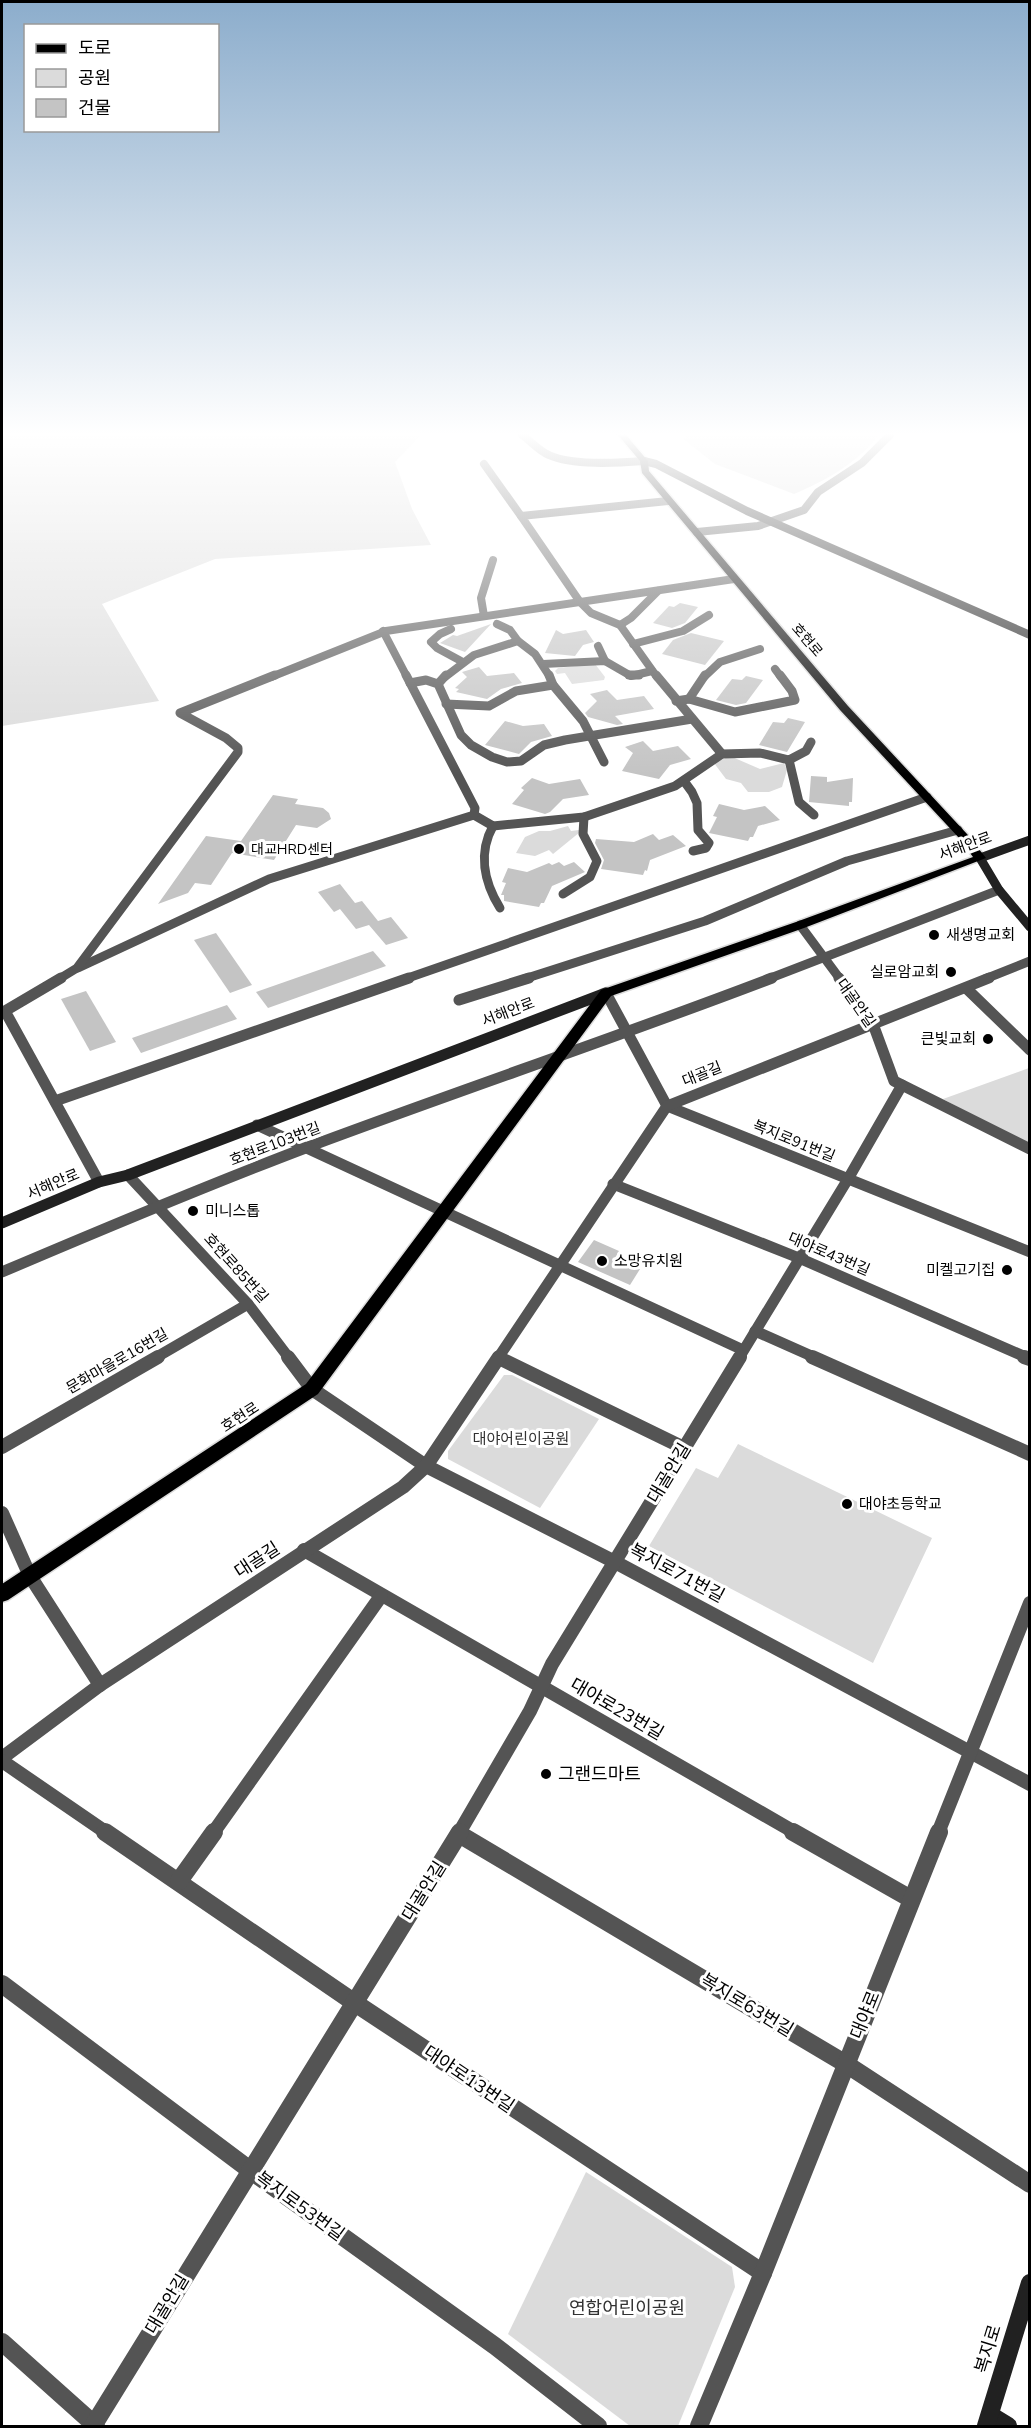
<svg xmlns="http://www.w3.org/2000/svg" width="1031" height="2428" font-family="'Nunito Sans','Noto Sans KR',sans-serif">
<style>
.green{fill:#dbdbdb}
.building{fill:#c4c4c4}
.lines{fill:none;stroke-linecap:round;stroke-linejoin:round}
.primary-casing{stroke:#dbdbdb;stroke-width:3}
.street-far4{stroke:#545454;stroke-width:8}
.street-far3{stroke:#545454;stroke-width:9}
.street-far2{stroke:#545454;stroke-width:11}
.street-far1{stroke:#545454;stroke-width:14}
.street{stroke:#545454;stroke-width:18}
.secondary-far3{stroke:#212121;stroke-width:8}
.secondary-far2{stroke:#212121;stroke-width:9}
.secondary-far1{stroke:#212121;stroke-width:11}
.secondary{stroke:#212121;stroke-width:18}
.primary{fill:#000;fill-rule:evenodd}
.poi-dot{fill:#000;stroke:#fff;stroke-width:2}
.labels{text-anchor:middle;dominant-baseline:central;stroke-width:6;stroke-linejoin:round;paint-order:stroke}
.far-street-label{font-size:14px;fill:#000;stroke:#fff}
.far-poi-label{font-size:14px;fill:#000;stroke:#fff;text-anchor:start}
.street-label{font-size:15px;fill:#000;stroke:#fff}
.poi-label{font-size:15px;fill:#000;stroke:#fff;text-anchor:start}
.park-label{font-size:15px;fill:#323232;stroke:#fff}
.near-street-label{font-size:18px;fill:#000;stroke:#fff}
.near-poi-label{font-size:18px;fill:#000;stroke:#fff;text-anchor:start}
.near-park-label{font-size:18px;fill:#323232;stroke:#fff}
</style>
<rect width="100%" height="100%" fill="#fff"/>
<g class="green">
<polygon points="2,435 421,435 395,462 412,509 431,545 215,559 102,604 159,701 2,726"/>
<path d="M689 435H879C857 463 827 480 794 494L715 464 682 438Z"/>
<polygon points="595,664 605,677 604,680 572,684 565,673 557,674 555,671 558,668"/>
<polygon points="730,756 760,769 784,763 787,770 782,787 769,792 748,792 741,783 726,779 714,763"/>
<polygon points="568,826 571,831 579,830 580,832 553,854 549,850 535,856 516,853 525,837 539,831 550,831"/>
<polygon points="1029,1068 1029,1146 943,1099"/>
<polygon points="504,1375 512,1375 599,1419 540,1508 448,1459 448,1451"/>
<polygon points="738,1444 932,1538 873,1663 649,1546 696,1468 718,1478"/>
<polygon points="586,2172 732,2267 735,2287 678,2426 630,2426 508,2334"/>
</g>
<g class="building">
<polygon points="680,603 698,607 685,623 672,628 653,623 669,606 674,607"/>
<polygon points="491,624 465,652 440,643 453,635 457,636"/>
<polygon points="556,630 563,634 586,630 594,642 583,645 575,656 545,653"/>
<polygon points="691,633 724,641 705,665 662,654 673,640"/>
<polygon points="479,667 487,676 514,673 522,683 501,689 487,699 456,692 459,689 455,688 467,677 462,672"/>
<polygon points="746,676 763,680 746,703 736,705 716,700 732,679 742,680"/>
<polygon points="607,690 617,700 644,696 654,709 615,716 623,724 617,725 588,717 585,713 597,701 590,694"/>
<polygon points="788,718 805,722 787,752 759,745 773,722 784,723"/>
<polygon points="505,721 523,726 544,724 552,736 531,742 519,754 485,745"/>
<polygon points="643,741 653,751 678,746 691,759 670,765 659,779 622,771 633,753 625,747"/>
<polygon points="811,776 827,777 827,782 853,778 852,802 849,802 849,806 809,802"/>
<polygon points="532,778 549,784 580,779 589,795 563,799 550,812 545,814 512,804 524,790 521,788"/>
<polygon points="273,795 298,799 295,804 323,808 329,813 331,819 317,828 296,825 274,860 232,853 211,885 195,883 188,893 158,904 206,836 241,841"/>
<polygon points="719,804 744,810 765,806 780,820 758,826 753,837 750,837 748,841 709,833 717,817 713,816"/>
<polygon points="653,834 659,840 673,835 686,846 650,860 647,871 645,870 643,875 601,869 604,860 595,843 596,839 634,842"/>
<polygon points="559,862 564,866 574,862 585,872 552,886 544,903 541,903 539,907 504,901 504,895 501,895 506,883 502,882 508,868 527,872 549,863 552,865"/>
<polygon points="340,884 355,903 362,901 378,921 391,917 408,938 386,945 369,925 356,929 340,909 334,912 318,892"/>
<polygon points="216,933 252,985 230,993 194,940"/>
<polygon points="373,951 386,966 268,1008 256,992"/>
<polygon points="86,991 116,1042 90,1051 61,999"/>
<polygon points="227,1005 237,1019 141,1053 132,1038"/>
<polygon points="594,1240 619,1251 615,1258 640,1269 630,1285 578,1262"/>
</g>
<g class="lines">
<defs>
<polygon id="primary" points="618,435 626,435 648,461 649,471 848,706 967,834 986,858 804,928 611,996 318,1394 8,1600 2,1602 2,1584 306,1384 601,990 796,922 973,857 959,838 840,710 642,473 640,461"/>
</defs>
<use href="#primary" class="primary-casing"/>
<g class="street-far4">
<path d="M522 435C531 441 539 451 549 455 572 466 618 463 644 461"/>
<polyline points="484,464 521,516"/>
<polyline points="697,532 758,526 804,510 818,492 862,463 890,435"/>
<polyline points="484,616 481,598 493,560"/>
<polyline points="620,625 631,618 658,591"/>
<polyline points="451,629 440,634 431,642 437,648 461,661"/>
<polyline points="383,631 407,677"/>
<polyline points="518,641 535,654 550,677"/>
<polyline points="633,644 683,631 709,615"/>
<polyline points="598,646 605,661"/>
<polyline points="543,664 605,661 631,676 652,671"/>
<polyline points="775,669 781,677"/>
<polyline points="271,677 386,631 734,579"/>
<polyline points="445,677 474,655 518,641 510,630 497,624"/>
<polyline points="657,677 620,625 591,613 580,602 521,516 668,501"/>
<polyline points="704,677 720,662 760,649"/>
</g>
<g class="street-far3">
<polyline points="549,675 553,685"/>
<polyline points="629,675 639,675"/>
<polyline points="656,675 722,754"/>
<polyline points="410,683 426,680 438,684 461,735 471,745 492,757 507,762 521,761 544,745 565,740 692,719"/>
<polyline points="438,684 446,675"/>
<polyline points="689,699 705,675"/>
<polyline points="676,701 689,699 735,712 795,700 792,691 780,675"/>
<polyline points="446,704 489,706 516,691 553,685 583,721 604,762"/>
<polyline points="789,760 799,802 814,815"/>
<polyline points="684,781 692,792 697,803 698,830 709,843 706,848 693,851"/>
<polyline points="474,815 493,826 584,817 675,786 722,754 760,753 789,760 806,751 811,742"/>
<path d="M493 826C478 853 484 882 500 908"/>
<polyline points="563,894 590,877 597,861 583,834 584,817"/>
<polyline points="800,925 840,979"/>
<polyline points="78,968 269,879 474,815 475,808 406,675"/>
<polyline points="59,979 77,968 238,752 238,748 226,738 180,713 275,675"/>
<polyline points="405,979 927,797"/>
<polyline points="524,979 705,921 847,861 958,830"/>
<polyline points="768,979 999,890"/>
<polyline points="985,979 1030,961"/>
</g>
<g class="street-far2">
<polyline points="61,978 5,1011 99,1182"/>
<polyline points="839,978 873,1024 894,1081 1030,1149"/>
<polyline points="966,988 1030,1050"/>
<polyline points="606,993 667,1106 1030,1252"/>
<polyline points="459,1000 529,978"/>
<polyline points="55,1101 409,978"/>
<polyline points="257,1125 743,1350"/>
<polyline points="128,1175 248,1304 289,1358"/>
<polyline points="613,1184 799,1258 1028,1358"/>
<path d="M2 1272C103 1229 205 1186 308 1147 463 1089 618 1037 772 978"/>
<polyline points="755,1331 816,1358"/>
<polyline points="155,1358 248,1304"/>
<polyline points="498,1358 667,1106 989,978"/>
<polyline points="739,1358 848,1179 902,1085"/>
</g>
<g class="street-far1">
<polyline points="288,1357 312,1389 426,1466 615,1562 1030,1784"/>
<polyline points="812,1357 1030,1454"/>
<polyline points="1024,1357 1030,1359"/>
<polyline points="499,1358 684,1448"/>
<polyline points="2,1447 158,1357"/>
<polyline points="2,1513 30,1576 100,1685"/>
<polyline points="304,1550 796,1833"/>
<polyline points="2,1758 100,1685 403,1487 426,1466 499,1357"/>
<polyline points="2,1761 107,1833"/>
<polyline points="213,1833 381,1596"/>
<polyline points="459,1833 530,1711 552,1664 740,1357"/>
<polyline points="938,1833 1030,1603"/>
</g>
<g class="street">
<polyline points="105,1832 355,2003 763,2273"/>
<polyline points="793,1832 911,1899"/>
<polyline points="459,1834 846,2064 1030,2184"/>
<polyline points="179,1881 214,1832"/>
<polyline points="2,1984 250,2170 495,2346 598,2426"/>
<polyline points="2,2342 96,2426"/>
<polyline points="93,2426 460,1832"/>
<polyline points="699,2426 763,2273 939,1832"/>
</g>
<polyline class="secondary-far3" points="644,461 656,464 747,511 1030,635"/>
<polyline class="secondary-far2" points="1030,840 980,858 999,890 1030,927"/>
<polyline class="secondary-far1" points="2,1223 99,1182 128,1175 606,993"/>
<g class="secondary">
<polyline points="990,2415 1008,2426"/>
<polyline points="986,2426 1030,2283"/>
</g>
<use href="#primary" class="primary"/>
</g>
<linearGradient id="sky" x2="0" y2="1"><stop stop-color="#8cadcc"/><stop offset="0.56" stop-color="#fff"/><stop offset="1" stop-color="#fff" stop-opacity="0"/></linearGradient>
<rect width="1031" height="775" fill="url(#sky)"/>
<g class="poi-dot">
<circle cx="239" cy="849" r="6"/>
<circle cx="934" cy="935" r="6"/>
<circle cx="951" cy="972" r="6"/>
<circle cx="988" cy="1039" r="6"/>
<circle cx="193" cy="1211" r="6"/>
<circle cx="602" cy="1261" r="6"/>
<circle cx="1007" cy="1270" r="6"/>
<circle cx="847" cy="1504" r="6"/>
<circle cx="546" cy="1774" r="6"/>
</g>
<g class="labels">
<g class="far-street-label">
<text transform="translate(807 640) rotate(49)">호현로</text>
</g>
<g class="far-poi-label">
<text x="251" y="849">대교HRD센터</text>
</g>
<g class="street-label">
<text transform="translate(965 846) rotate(-20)">서해안로</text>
<text transform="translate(856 1003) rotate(55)">대골안길</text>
<text transform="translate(508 1012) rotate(-21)">서해안로</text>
<text transform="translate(702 1074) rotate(-22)">대골길</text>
<text transform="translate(794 1141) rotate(22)">복지로91번길</text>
<text transform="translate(275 1144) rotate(-21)">호현로103번길</text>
<text transform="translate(53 1184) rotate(-23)">서해안로</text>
<text transform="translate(829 1254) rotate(23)">대야로43번길</text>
<text transform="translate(236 1268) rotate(48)">호현로85번길</text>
<text transform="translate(117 1361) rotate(-30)">문화마을로16번길</text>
<text transform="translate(240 1417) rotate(-33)">호현로</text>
</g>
<g class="poi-label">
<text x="946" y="935">새생명교회</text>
<text x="939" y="972" text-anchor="end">실로암교회</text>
<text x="976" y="1039" text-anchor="end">큰빛교회</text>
<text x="205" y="1211">미니스톱</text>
<text x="614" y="1261">소망유치원</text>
<text x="995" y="1270" text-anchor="end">미켈고기집</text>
<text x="859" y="1504">대야초등학교</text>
</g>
<g class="park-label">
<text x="521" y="1439">대야어린이공원</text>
</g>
<g class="near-street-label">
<text transform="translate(669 1473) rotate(-59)">대골안길</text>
<text transform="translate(257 1560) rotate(-33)">대골길</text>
<text transform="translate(677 1573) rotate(28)">복지로71번길</text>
<text transform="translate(617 1709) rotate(30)">대야로23번길</text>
<text transform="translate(424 1891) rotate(-58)">대골안길</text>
<text transform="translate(747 2005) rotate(31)">복지로63번길</text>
<text transform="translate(865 2015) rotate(-68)">대야로</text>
<text transform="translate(469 2079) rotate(34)">대야로13번길</text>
<text transform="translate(300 2206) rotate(36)">복지로53번길</text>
<text transform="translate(167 2304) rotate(-59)">대골안길</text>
<text transform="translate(988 2349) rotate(-73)">복지로</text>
</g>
<g class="near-poi-label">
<text x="558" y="1774">그랜드마트</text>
</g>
<g class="near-park-label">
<text x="627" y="2308">연합어린이공원</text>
</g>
</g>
<rect width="1031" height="2428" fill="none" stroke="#000000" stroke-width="6"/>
<rect x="24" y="24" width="195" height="108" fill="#ffffff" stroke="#999999" stroke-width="1.5"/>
<rect x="36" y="44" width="30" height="9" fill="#000000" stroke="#999999" stroke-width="1.5"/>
<text x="78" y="54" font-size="18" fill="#000000">도로</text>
<rect x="36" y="69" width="30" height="18" fill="#dbdbdb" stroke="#999999" stroke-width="1.5"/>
<text x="78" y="84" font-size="18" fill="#000000">공원</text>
<rect x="36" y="99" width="30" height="18" fill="#c4c4c4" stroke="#999999" stroke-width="1.5"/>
<text x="78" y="114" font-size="18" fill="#000000">건물</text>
</svg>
